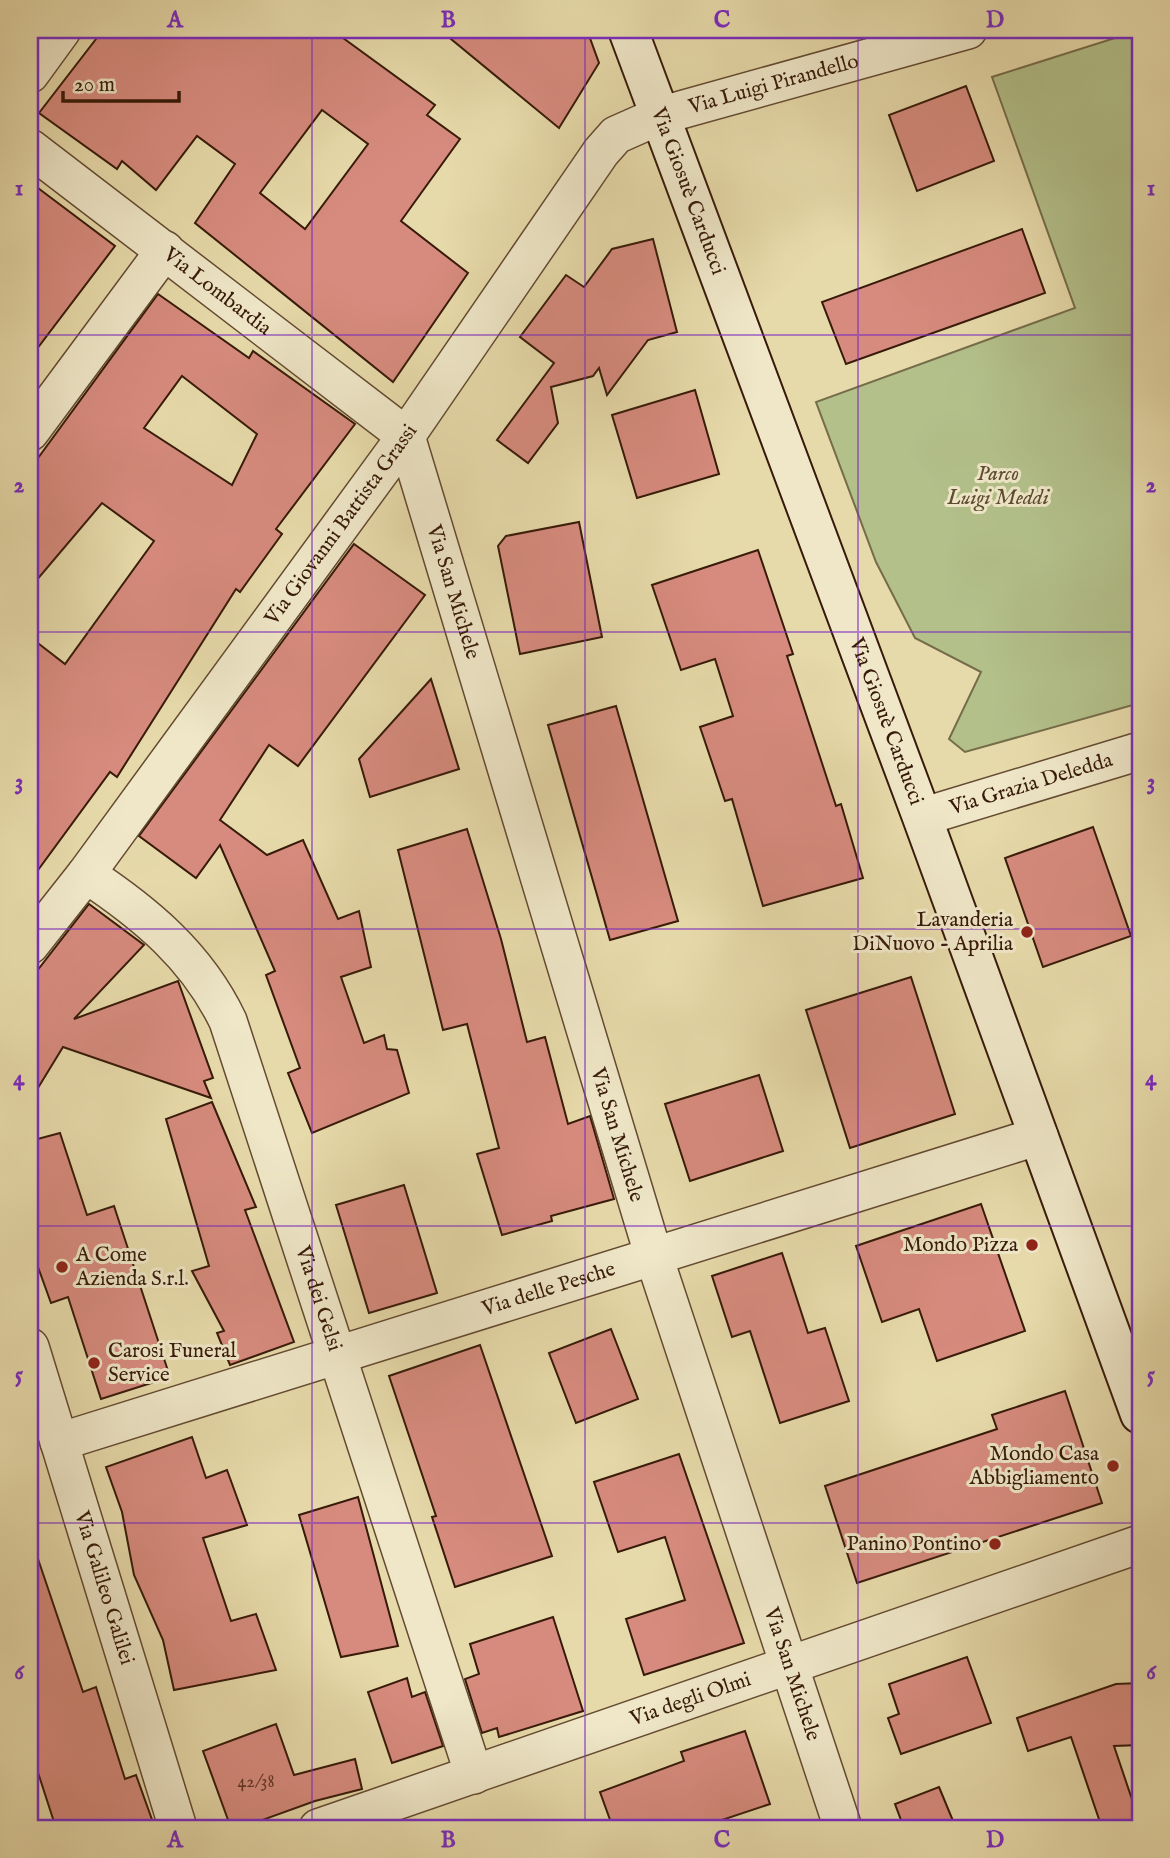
<svg xmlns="http://www.w3.org/2000/svg" width="1170" height="1858" font-family="'IM FELL English',serif">
<style>
.green{fill:#b3c08a;stroke:#756d4a;stroke-width:2}
.building{fill:#d78b7e;stroke:#371a09;stroke-width:2;fill-rule:evenodd}
.lines{fill:none;stroke-linecap:round;stroke-linejoin:round}
.street-casing{stroke:#634a31;stroke-width:40}
.secondary-casing{stroke:#371a09;stroke-width:42}
.street{stroke:#efe7c8;stroke-width:37}
.secondary{stroke:#efe7c8;stroke-width:38}
.grid{fill:none;stroke:#7b2cbf;stroke-width:2;stroke-opacity:0.55}
.poi-dot{fill:#8f2418;stroke:#efe7c8;stroke-width:2.5}
.labels{text-anchor:middle;dominant-baseline:central;stroke-width:6;stroke-linejoin:round;paint-order:stroke}
.number-label{font-size:18px;fill:#5f3626}
.street-label{font-size:21px;fill:#371a09;stroke:#efe7c8}
.park-label{font-size:21px;font-style:italic;fill:#5c4c30;stroke:#efe7c8}
.poi-label{font-size:21px;fill:#371a09;stroke:#efe7c8;text-anchor:end}
.neatline{fill:none;stroke:#7b2cbf;stroke-width:2.5}
.grid-label{font-size:23px;text-anchor:middle;font-weight:bold;fill:#7b2cbf}
</style>
<rect width="100%" height="100%" fill="#e7daaa"/>
<filter id="stains"><feTurbulence type="fractalNoise" baseFrequency=".00286" numOctaves="4"/><feColorMatrix values="0 0 0 0 .2 0 0 0 0 .09 0 0 0 0 .02 0 0 0 .5 -.17"/></filter>
<radialGradient id="worn" r=".72"><stop offset=".6" stop-color="#630" stop-opacity="0"/><stop offset="1" stop-color="#630" stop-opacity=".3"/></radialGradient>
<polygon class="green" points="1140,30 1140,703 965,752 949,739 981,672 915,638 876,562 816,402 1075,308 992,77"/>
<g class="building">
<path d="M103 30H332L435 105 427 115 460 139 401 221 468 273 393 382 195 223 235 164 197 136 156 190 122 161 117 169 39 113ZM322 110 368 144 305 229 260 193Z"/>
<polygon points="440,30 587,30 599,63 559,128"/>
<polygon points="966,86 994,161 917,191 889,115"/>
<polygon points="30,182 115,246 30,358"/>
<polygon points="1022,229 1045,293 846,364 822,302"/>
<polygon points="653,239 677,332 648,340 607,395 599,368 593,376 551,387 558,423 528,463 497,440 554,363 520,337 566,275 584,287 612,249"/>
<path d="M158 294 249 358 253 351 355 424 276 529 282 534 240 592 236 589 117 777 110 772 30 881V637L65 664 154 541 102 503 30 588V469ZM182 376 257 434 232 485 144 428Z"/>
<polygon points="695,390 719,474 637,498 612,415"/>
<polygon points="579,522 602,637 520,654 498,546 506,536"/>
<polygon points="354,544 425,595 298,766 269,745 220,820 267,855 303,840 338,919 359,911 371,967 341,977 364,1043 384,1035 387,1049 397,1050 409,1093 312,1133 288,1073 300,1068 266,975 275,971 220,845 196,878 139,836"/>
<polygon points="758,550 793,654 787,656 836,806 841,804 863,878 763,906 732,799 725,801 700,727 733,716 715,659 681,670 652,585"/>
<polygon points="431,679 459,769 370,797 359,759"/>
<polygon points="616,706 678,921 610,940 548,725"/>
<polygon points="1093,827 1131,936 1043,967 1005,858"/>
<polygon points="467,829 501,939 527,1042 545,1037 568,1124 590,1116 614,1199 551,1216 552,1221 502,1235 477,1154 499,1148 467,1024 443,1030 398,850"/>
<polygon points="89,904 144,945 74,1019 178,981 213,1078 204,1081 211,1098 63,1047 30,1101 30,980"/>
<polygon points="911,977 955,1114 850,1148 806,1010"/>
<polygon points="759,1075 783,1151 690,1181 665,1104"/>
<polygon points="212,1102 256,1207 245,1210 294,1342 230,1365 217,1333 224,1331 192,1271 209,1266 166,1119"/>
<polygon points="60,1133 87,1215 114,1206 170,1377 101,1399 68,1297 51,1303 30,1245 30,1141"/>
<polygon points="404,1185 437,1293 369,1313 336,1205"/>
<polygon points="981,1204 1025,1331 937,1361 919,1309 882,1322 856,1246"/>
<polygon points="782,1253 808,1333 825,1328 849,1401 780,1423 750,1331 732,1337 712,1276"/>
<polygon points="611,1329 638,1399 576,1423 549,1353"/>
<polygon points="480,1345 552,1556 455,1587 432,1517 436,1516 389,1376"/>
<polygon points="1065,1391 1102,1503 857,1583 825,1486 997,1429 992,1415"/>
<polygon points="192,1437 206,1478 227,1470 247,1525 203,1538 231,1621 256,1614 276,1670 174,1690 163,1640 134,1575 122,1512 106,1467"/>
<polygon points="679,1454 744,1643 644,1675 626,1619 685,1600 665,1537 618,1552 594,1482"/>
<polygon points="358,1497 398,1646 341,1657 299,1515"/>
<polygon points="35,1550 83,1692 96,1687 125,1779 136,1775 155,1828 56,1828 30,1748 30,1551"/>
<polygon points="553,1617 583,1711 499,1737 497,1728 482,1733 465,1679 479,1674 470,1644"/>
<polygon points="967,1657 991,1723 901,1754 888,1718 899,1714 889,1684"/>
<polygon points="407,1678 412,1697 425,1692 443,1746 392,1763 368,1692"/>
<polygon points="1140,1683 1140,1745 1114,1746 1140,1823 1124,1828 1102,1828 1071,1737 1028,1751 1017,1718 1116,1684"/>
<polygon points="276,1724 294,1775 355,1759 362,1789 315,1801 240,1828 231,1828 203,1751"/>
<polygon points="745,1731 770,1804 698,1828 613,1828 600,1792 684,1761 681,1752"/>
<polygon points="939,1787 956,1828 904,1828 895,1804"/>
</g>
<g class="lines">
<defs>
<g id="street">
<polyline points="30,74 62,30"/>
<path id="s1" d="M30 148 406 436"/>
<polyline points="30,432 165,250"/>
<path id="s2" d="M406 436 654 1257 843 1828"/>
<path id="s3" d="M922 817 1140 751"/>
<path id="s4" d="M86 874C145 913 197 956 228 1021L474 1775"/>
<path id="s5" d="M30 945 86 874 406 436 601 152 616 135 659 116 968 30"/>
<path id="s6" d="M30 1347 178 1828"/>
<path id="s7" d="M59 1442 1039 1136"/>
<path id="s8" d="M318 1828 1140 1544"/>
</g>
<g id="secondary">
<path id="s9" d="M628 30 922 817 1140 1414"/>
</g>
</defs>
<use href="#street" class="street-casing"/>
<use href="#secondary" class="secondary-casing"/>
<use href="#street" class="street"/>
<use href="#secondary" class="secondary"/>
</g>
<path class="grid" d="M312 30V1828M585 30V1828M858 30V1828M30 335H1140M30 632H1140M30 929H1140M30 1226H1140M30 1523H1140"/>
<g class="poi-dot">
<circle cx="1027" cy="932" r="7"/>
<circle cx="1032" cy="1245" r="7"/>
<circle cx="62" cy="1267" r="7"/>
<circle cx="94" cy="1363" r="7"/>
<circle cx="1113" cy="1466" r="7"/>
<circle cx="995" cy="1544" r="7"/>
</g>
<g class="labels">
<g class="number-label">
<text x="256" y="1782">42/38</text>
</g>
<g class="street-label">
<text stroke="none"><textPath href="#s5" startOffset="1166">Via Luigi Pirandello</textPath></text>
<text stroke="none"><textPath href="#s9" startOffset="172">Via Giosuè Carducci</textPath></text>
<text stroke="none"><textPath href="#s1" startOffset="236">Via Lombardia</textPath></text>
<text stroke="none"><textPath href="#s5" startOffset="523">Via Giovanni Battista Grassi</textPath></text>
<text stroke="none"><textPath href="#s2" startOffset="163">Via San Michele</textPath></text>
<text stroke="none"><textPath href="#s9" startOffset="738">Via Giosuè Carducci</textPath></text>
<text stroke="none"><textPath href="#s3" startOffset="114">Via Grazia Deledda</textPath></text>
<text stroke="none"><textPath href="#s2" startOffset="730">Via San Michele</textPath></text>
<text stroke="none"><textPath href="#s7" startOffset="513">Via delle Pesche</textPath></text>
<text stroke="none"><textPath href="#s4" startOffset="499">Via dei Gelsi</textPath></text>
<text stroke="none"><textPath href="#s6" startOffset="252">Via Galileo Galilei</textPath></text>
<text stroke="none"><textPath href="#s2" startOffset="1297">Via San Michele</textPath></text>
<text stroke="none"><textPath href="#s8" startOffset="394">Via degli Olmi</textPath></text>
</g>
<g class="park-label">
<text x="998" y="474">Parco<tspan x="998" dy="24">Luigi Meddi</tspan></text>
</g>
<g class="poi-label">
<text x="1013" y="920">Lavanderia<tspan x="1013" dy="24">DiNuovo - Aprilia</tspan></text>
<text x="1018" y="1245">Mondo Pizza</text>
<text x="76" y="1255" text-anchor="start">A Come<tspan x="76" dy="24">Azienda S.r.l.</tspan></text>
<text x="108" y="1351" text-anchor="start">Carosi Funeral<tspan x="108" dy="24">Service</tspan></text>
<text x="1099" y="1454">Mondo Casa<tspan x="1099" dy="24">Abbigliamento</tspan></text>
<text x="981" y="1544">Panino Pontino</text>
</g>
</g>
<rect width="1170" height="1858" fill="none" stroke="#e7daaa" stroke-width="77"/>
<path d="M63 91v10h116v-10" fill="none" stroke="#371a09" stroke-width="3.5"/>
<text x="74" y="91" font-size="21" fill="#371a09" stroke="#efe7c8" stroke-width="5" paint-order="stroke">20 m</text>
<rect x="38" y="38" width="1094" height="1782" class="neatline"/>
<g class="grid-label">
<text x="175" y="27">A</text>
<text x="448" y="27">B</text>
<text x="722" y="27">C</text>
<text x="995" y="27">D</text>
<text x="19" y="195">1</text>
<text x="1151" y="195">1</text>
<text x="19" y="492">2</text>
<text x="1151" y="492">2</text>
<text x="19" y="789">3</text>
<text x="1151" y="789">3</text>
<text x="19" y="1085">4</text>
<text x="1151" y="1085">4</text>
<text x="19" y="1382">5</text>
<text x="1151" y="1382">5</text>
<text x="19" y="1679">6</text>
<text x="1151" y="1679">6</text>
<text x="175" y="1847">A</text>
<text x="448" y="1847">B</text>
<text x="722" y="1847">C</text>
<text x="995" y="1847">D</text>
</g>
<rect width="100%" height="100%" filter="url(#stains)"/>
<rect width="100%" height="100%" fill="url(#worn)"/>
</svg>
